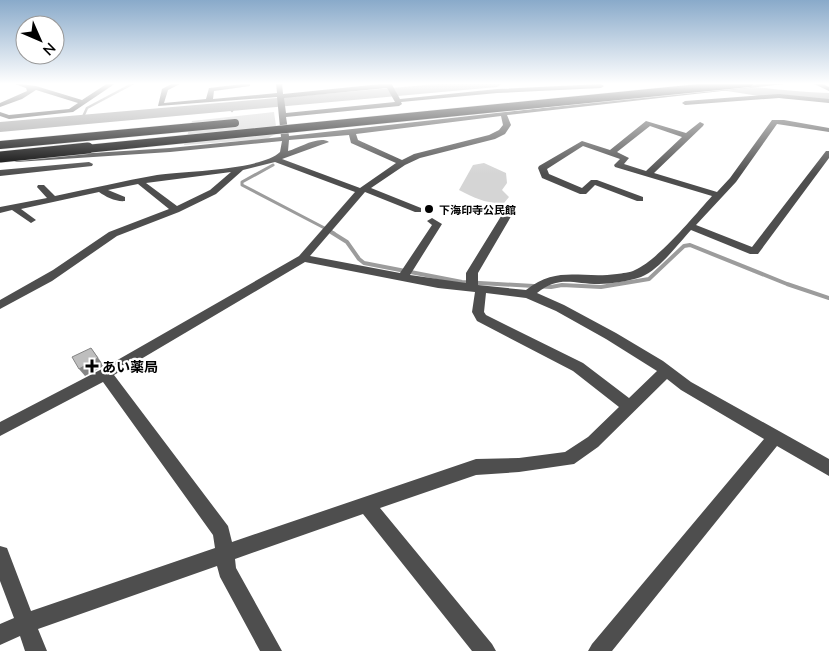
<svg xmlns="http://www.w3.org/2000/svg" width="829" height="651" font-family="Lato,'Noto Sans JP',sans-serif">
<style>
.green{fill:#d5d5d5}
.lines{fill:none;stroke-linecap:round;stroke-linejoin:round}
.stream-far2{stroke:#9c9c9c;stroke-width:2.5}
.stream-far1{stroke:#9c9c9c;stroke-width:3}
.stream{stroke:#9c9c9c;stroke-width:4}
.river{fill:#9c9c9c;fill-rule:evenodd}
.minor{fill:#4e4e4e;fill-rule:evenodd}
.highway-bridge-far1-casing{stroke:#dbdbdb;stroke-width:9;stroke-linecap:butt}
.highway-bridge-casing{stroke:#dbdbdb;stroke-width:12;stroke-linecap:butt}
.highway-bridge-far1{stroke:#000;stroke-width:8}
.highway-bridge{stroke:#000;stroke-width:11}
.shaded-wall{fill:#858585}
.building{fill:#bebebe;stroke:#858585}
.poi-dot{fill:#000;stroke:#fff;stroke-width:2}
.labels{text-anchor:middle;dominant-baseline:central;stroke-width:4.5;stroke-linejoin:round;paint-order:stroke}
.far-poi-label{font-size:11px;font-weight:bold;fill:#000;stroke:#fff;text-anchor:start}
.poi-label{font-size:14px;font-weight:bold;fill:#000;stroke:#fff;text-anchor:start}
</style>
<rect width="100%" height="100%" fill="#fff"/>
<g class="green">
<polygon points="274,112 277,133 267,139 184,145 192,121"/>
<path d="M484 163 506 173 507 183 502 190 509 197 504 203C486 204 475 198 459 190L473 165Z"/>
</g>
<g class="lines">
<g class="stream-far2">
<polyline points="232,111 233,107"/>
<polyline points="82,119 87,108 134,83"/>
</g>
<polyline class="stream-far1" points="273,165 242,182 242,185 334,233"/>
<polyline class="stream" points="331,232 347,242 359,259 364,263 462,282 551,287 562,285 601,287 649,279 684,246 690,245 787,284 829,298"/>
<g class="river">
<polygon points="449,83 503,83 497,87 0,132 0,122"/>
<path d="M695 83C739 83 784 92 829 93V101L765 97 701 87Z"/>
</g>
<g class="minor">
<polygon points="12,83 36,86 82,100 108,83 116,83 73,112 9,119 0,116 0,112 9,115 69,109 78,103 36,90 22,99 0,107 0,103 27,91 26,88"/>
<path d="M173 83H182L168 90 164 103 206 99 209 88 250 83V86L214 91 213 99 277 93 276 83H282L283 94 391 83 400 99 497 89 601 84 604 86 601 88 497 93 401 102 402 104 399 106 286 117 289 136 769 83H793L507 115 511 125 505 134 495 139 420 158 405 165 371 188 421 208V212H415L365 192 310 256 400 273 432 225 427 221 432 218 442 224 410 275 466 283V273L503 213 508 210 513 213 478 273V285L526 290C558 265 580 279 617 274 622 273 630 273 635 270 658 260 694 216 712 196L615 167 614 165 620 159 583 146 547 169 549 174 582 188 591 180H597L643 197V201H637L595 185 586 194H580L542 178 538 168 539 166 582 141 610 150 646 121 686 133 700 122 704 124 703 126 654 173 717 192 730 178 772 120H784L829 128V132L777 124 736 182 696 225 752 247 826 151H829V158L758 254H750L691 230C678 244 659 270 641 277 629 281 611 284 599 284 573 284 559 275 537 293L564 305 616 333 663 361 691 382 829 459V476L777 446 612 651H588L592 644 764 439 681 390 667 379 598 447 574 464 519 472 476 475 380 508 492 644 496 651H472L363 514 235 559 236 568 282 651H260L220 577 217 566 38 629 47 651H25L20 636 0 645V624L14 618 0 581V546L7 548 31 611 215 548 213 535 103 382 0 436V422L100 370 299 256 355 192 275 162 243 170 216 194 179 212 117 236 52 281 0 309V300L53 270 109 232 169 209 138 184 108 190 125 197V201C116 202 106 197 99 192L21 209 36 220 31 223 12 210 0 213V207L47 198 37 187 38 185H44L55 196C89 189 123 181 157 175 184 171 262 170 280 152L282 141 170 152 16 162 12 160 16 158 170 148 281 137 277 97 158 106 162 89ZM387 88 395 102 286 113 284 98ZM501 116 503 125 499 130 489 135 414 154 402 160 358 140 356 134ZM650 126 682 137 646 171 624 164 629 158 617 152ZM349 135 351 143 396 163 360 188 282 159 329 142C319 135 299 148 288 151L289 140ZM231 172 210 190 177 206 146 183ZM305 262 438 288 475 292 472 312 477 321 573 371 619 407 588 437 565 452 519 458 476 459 232 542 228 526 114 375ZM486 293 526 298 556 311 606 339 657 371 629 398 583 363 486 315 484 312Z"/>
<polygon points="812,83 821,83 829,87 829,91"/>
<polygon points="779,94 829,99 829,103 779,98 685,105 682,103 685,101"/>
<polygon points="89,162 93,164 92,166 0,176 0,170"/>
</g>
<defs>
<g id="highway-bridge-far1">
<polyline points="0,145 235,123"/>
<polyline points="76,150 749,83"/>
</g>
<polyline id="highway-bridge" points="0,157 88,148"/>
</defs>
<use href="#highway-bridge-far1" class="highway-bridge-far1-casing"/>
<use href="#highway-bridge" class="highway-bridge-casing"/>
<use href="#highway-bridge-far1" class="highway-bridge-far1"/>
<use href="#highway-bridge" class="highway-bridge"/>
</g>
<polygon class="shaded-wall" points="91,348 104,366 85,376 79,369"/>
<polygon class="building" points="91,348 98,358 79,369 72,357"/>
<linearGradient id="sky" x2="0" y2="1"><stop stop-color="#89aaca"/><stop offset="0.48" stop-color="#fff"/><stop offset="1" stop-color="#fff" stop-opacity="0"/></linearGradient>
<rect width="829" height="174" fill="url(#sky)"/>
<g class="poi-dot">
<circle cx="429" cy="209" r="5"/>
<path d="M89.5 358.5h5v5h5v5h-5v5h-5v-5h-5v-5h5z"/>
</g>
<g class="labels">
<g class="far-poi-label">
<text x="439" y="209">下海印寺公民館</text>
</g>
<g class="poi-label">
<text x="102" y="366">あい薬局</text>
</g>
</g>
<g transform="translate(40 40) rotate(135)"><circle r="24" fill="#ffffff" stroke="#999999"/>
<path d="M0-4L9 19L0 12L-9 19Z" fill="#000000"/>
<text y="-8" font-size="14" font-weight="bold" text-anchor="middle" fill="#000000">N</text>
</g>
</svg>
